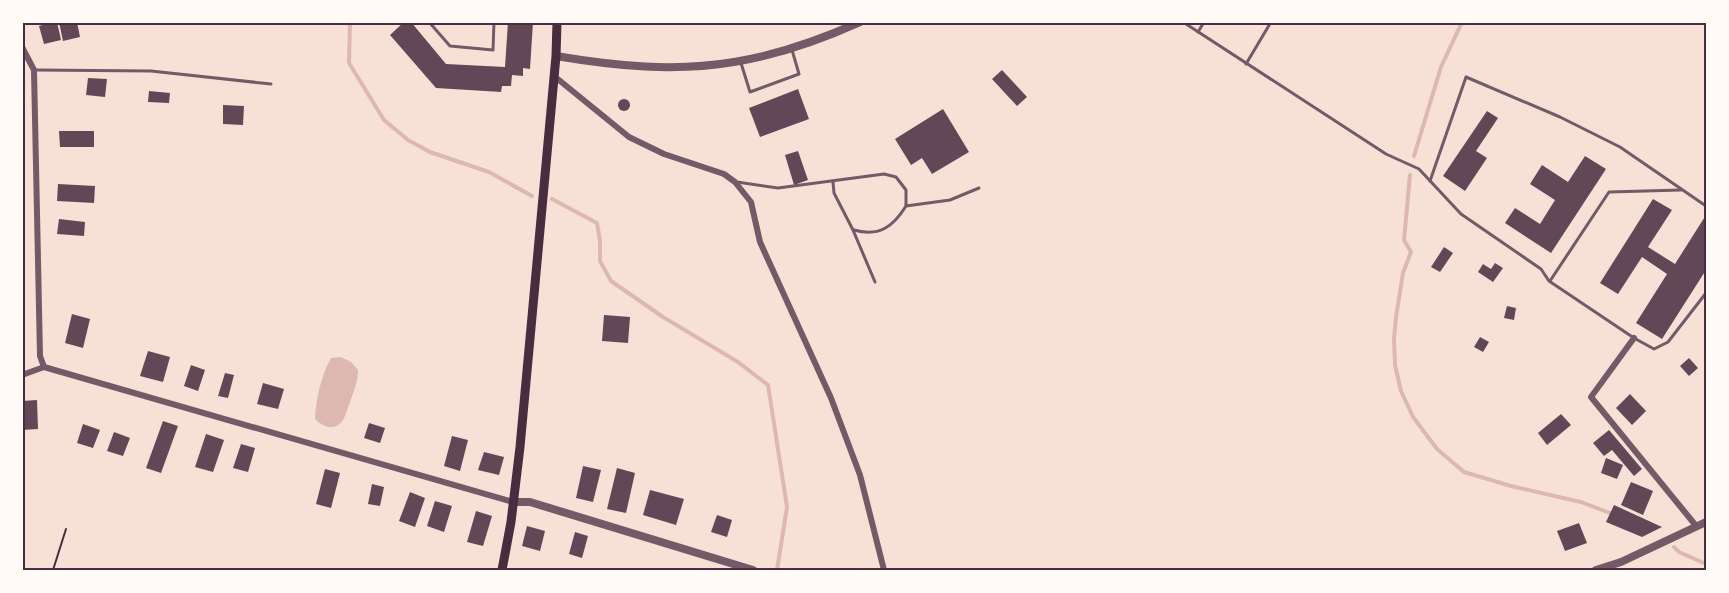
<svg xmlns="http://www.w3.org/2000/svg" width="1729" height="593" font-family="Montserrat,sans-serif">
<style>
.water{fill:#dcb8b0}
.lines{fill:none;stroke-linecap:round;stroke-linejoin:round}
.stream{stroke:#dcb8b0;stroke-width:4}
.building{fill:#644757}
.path{stroke:#4a2c40;stroke-width:2}
.service{stroke:#755966;stroke-width:3}
.minor{stroke:#755966;stroke-width:6}
.tertiary{stroke:#755966;stroke-width:8}
.secondary{stroke:#4a2c40;stroke-width:9}
.neatline{fill:none;stroke:#4a2c40;stroke-width:2}
</style>
<rect width="100%" height="100%" fill="#f7e1d7"/>
<path class="water" d="M341 357 351 362 358 370C358 381 354 391 350 402 348 407 346 415 343 420 335 432 323 427 315 419 316 399 321 376 331 358Z"/>
<g class="lines">
<g class="stream">
<polyline points="350,22 349,63 384,120 408,140 430,152 489,172 532,196"/>
<polyline points="1414,156 1441,67 1462,22"/>
<polyline points="1410,175 1404,240 1411,252 1403,273 1396,317 1394,339 1395,365 1401,391 1413,417 1437,449 1464,472 1511,486 1581,502 1610,513"/>
<polyline points="552,199 597,223 600,241 600,261 611,281 663,317 738,362 768,385 787,507 777,570"/>
<polyline points="1674,547 1679,552 1706,564"/>
</g>
</g>
<g class="building">
<polygon points="53,22 57,22 61,40 44,44 39,26"/>
<polygon points="59,22 77,22 80,37 63,41"/>
<polygon points="404,22 411,22 446,64 505,67 508,22 533,22 530,69 523,68 523,76 512,75 511,86 502,86 501,92 436,88 390,35"/>
<polygon points="1002,70 1027,97 1017,106 992,79"/>
<polygon points="88,78 107,79 105,97 86,95"/>
<polygon points="798,89 809,119 760,137 749,108"/>
<polygon points="149,91 170,93 169,103 148,102"/>
<circle cx="624" cy="105" r="6"/>
<polygon points="223,105 244,106 243,125 223,124"/>
<polygon points="943,109 969,152 932,174 922,158 911,165 895,139"/>
<polygon points="1487,111 1498,118 1476,151 1487,158 1465,191 1443,176"/>
<polygon points="59,131 94,131 94,147 60,147"/>
<polygon points="798,151 808,180 794,185 785,155"/>
<polygon points="1585,156 1606,169 1551,253 1505,223 1515,208 1540,224 1555,200 1530,184 1542,165 1568,182"/>
<polygon points="58,184 95,186 94,203 57,201"/>
<polygon points="1653,199 1672,210 1648,247 1675,264 1706,215 1706,270 1662,339 1636,323 1667,274 1642,257 1618,294 1600,283"/>
<polygon points="59,219 85,222 84,236 57,234"/>
<polygon points="1444,247 1453,253 1440,272 1431,267"/>
<polygon points="1495,263 1503,268 1493,282 1478,272 1483,264 1491,269"/>
<polygon points="1507,306 1516,308 1514,320 1504,318"/>
<polygon points="72,314 90,319 83,348 65,343"/>
<polygon points="604,315 630,317 628,343 602,341"/>
<polygon points="1480,337 1489,342 1483,352 1474,347"/>
<polygon points="148,351 170,357 163,382 140,376"/>
<polygon points="1689,358 1698,368 1689,376 1680,366"/>
<polygon points="191,365 205,370 198,391 184,386"/>
<polygon points="225,373 234,375 228,398 218,396"/>
<polygon points="263,383 284,389 278,409 257,404"/>
<polygon points="1630,394 1646,411 1632,425 1616,408"/>
<polygon points="37,400 38,429 22,430 22,401"/>
<polygon points="1561,414 1571,425 1547,445 1538,433"/>
<polygon points="163,421 178,426 161,473 146,468"/>
<polygon points="369,423 385,428 380,443 364,438"/>
<polygon points="83,424 100,430 93,448 77,443"/>
<polygon points="1609,430 1642,469 1634,476 1612,450 1604,456 1593,443"/>
<polygon points="114,432 130,438 123,456 107,451"/>
<polygon points="206,434 224,440 213,472 195,467"/>
<polygon points="452,436 468,440 460,471 444,466"/>
<polygon points="241,444 255,448 248,472 233,468"/>
<polygon points="484,452 504,457 499,475 478,470"/>
<polygon points="1606,458 1623,465 1617,479 1601,473"/>
<polygon points="583,466 601,470 593,502 576,498"/>
<polygon points="617,468 635,473 626,513 607,509"/>
<polygon points="325,469 340,473 331,508 316,504"/>
<polygon points="1631,482 1653,491 1643,515 1621,505"/>
<polygon points="372,484 384,487 380,506 368,504"/>
<polygon points="650,490 684,499 676,525 643,515"/>
<polygon points="410,492 425,498 415,527 399,521"/>
<polygon points="435,501 452,506 444,532 427,526"/>
<polygon points="1614,505 1662,527 1642,537 1606,522"/>
<polygon points="476,511 492,516 483,546 467,542"/>
<polygon points="717,515 732,520 727,537 711,532"/>
<polygon points="1579,523 1587,543 1565,551 1557,531"/>
<polygon points="527,526 545,531 540,551 522,546"/>
<polygon points="575,532 588,536 582,558 569,554"/>
</g>
<g class="lines">
<g class="path">
<polyline points="1705,119 1706,119"/>
<polyline points="53,570 66,529"/>
</g>
<g class="service">
<polyline points="429,22 450,46 493,50 494,22"/>
<polyline points="1183,22 1386,154 1419,169 1461,214 1541,269 1549,281 1634,338 1654,349 1668,342 1706,293"/>
<polyline points="1198,32 1204,22"/>
<polyline points="741,63 750,92 799,74 792,50"/>
<polyline points="1246,64 1271,22"/>
<polyline points="36,70 151,71 271,84"/>
<polyline points="1430,181 1466,77 1560,117 1620,147 1706,206"/>
<polyline points="737,182 778,188 884,174 896,177 906,190 906,206 950,200 979,188"/>
<polyline points="833,182 834,193 853,230 875,282"/>
<path d="M854 230C879 237 893 227 906 206"/>
<polyline points="1550,281 1609,192 1681,190"/>
</g>
<g class="minor">
<polyline points="22,47 34,70 40,356 44,367"/>
<polyline points="554,76 629,137 664,154 724,174 735,182 751,202 760,242 831,398 860,475 884,570"/>
<polyline points="1634,338 1591,397 1697,527"/>
<polyline points="22,375 44,367 513,502"/>
</g>
<g class="tertiary">
<path d="M556 56C615 66 675 72 734 62 777 55 820 40 860 22"/>
<polyline points="513,502 530,502 753,570"/>
<polyline points="1596,570 1621,562 1706,522"/>
</g>
<polyline class="secondary" points="502,570 511,522 520,447 556,56 557,22"/>
</g>
<rect width="1729" height="593" fill="none" stroke="#fffaf5" stroke-width="48"/>
<rect x="24" y="24" width="1681" height="545" class="neatline"/>
</svg>
